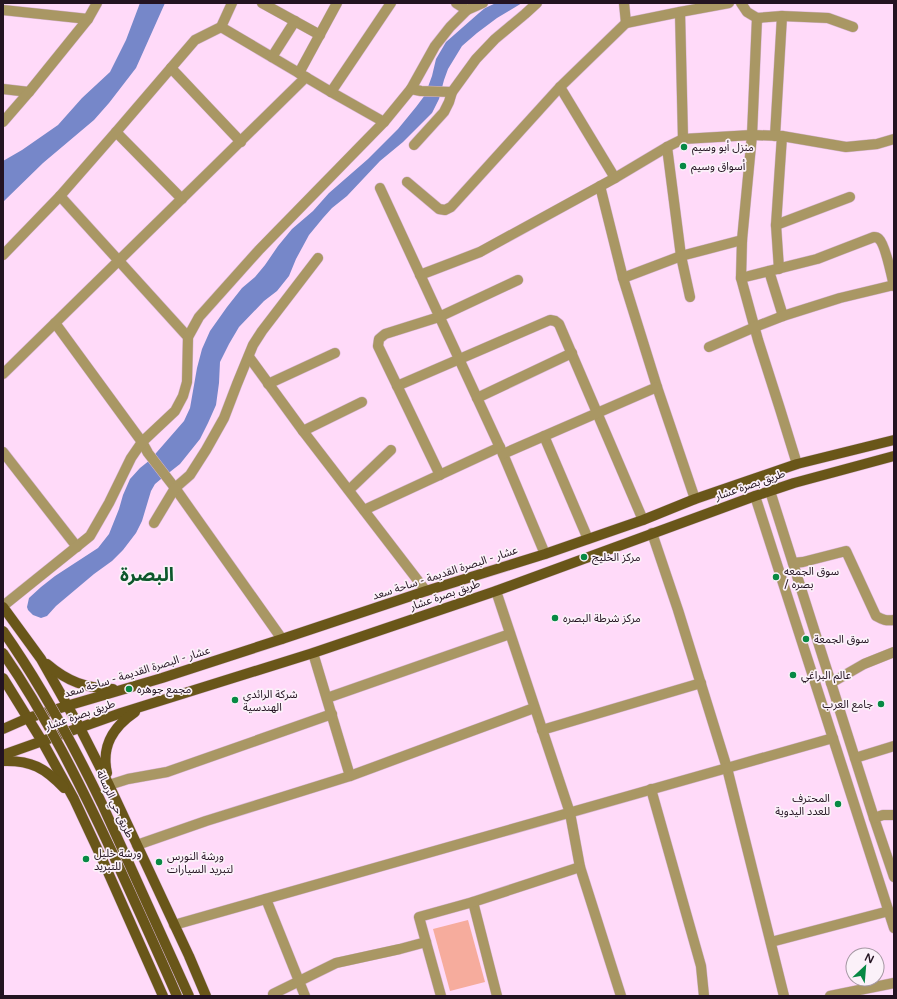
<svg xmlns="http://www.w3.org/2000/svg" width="897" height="999" font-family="'Varela Round','Noto Sans Arabic',sans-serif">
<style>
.green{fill:#f6ac9d}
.water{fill:#7687c9}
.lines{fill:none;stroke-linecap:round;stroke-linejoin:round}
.minor-casing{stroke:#d7b6d2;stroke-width:11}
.major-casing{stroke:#d7b6d2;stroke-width:11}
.minor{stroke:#a99764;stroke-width:10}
.major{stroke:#695619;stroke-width:10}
.major-bridge-casing{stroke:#d7b6d2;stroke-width:11;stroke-linecap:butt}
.major-bridge{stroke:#695619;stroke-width:10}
.poi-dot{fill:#078944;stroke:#fbf1f9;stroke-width:1.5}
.labels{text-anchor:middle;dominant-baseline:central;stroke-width:3.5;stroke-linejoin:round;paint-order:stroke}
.poi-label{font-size:11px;fill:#231321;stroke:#fbf1f9;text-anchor:start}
.street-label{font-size:11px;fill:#231321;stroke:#fbf1f9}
.town-label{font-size:19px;font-weight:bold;fill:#0d572c;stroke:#fbf1f9}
</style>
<rect width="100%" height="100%" fill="#ffdaf9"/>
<polygon class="green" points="468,920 485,982 450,991 433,929"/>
<g class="water">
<polygon points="140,3 165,3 136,68 109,103 94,120 43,163 3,202 3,161 22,150 58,125 82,98 110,72 126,40"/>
<polygon points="496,3 522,3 497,18 477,33 462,46 448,69 444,80 439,99 432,113 403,142 380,161 347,196 332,208 323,218 309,235 296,259 289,276 277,291 264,301 239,327 229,344 220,362 219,383 216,405 208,423 200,439 180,464 161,479 155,484 151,491 142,521 136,533 123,550 112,561 94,574 56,606 47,616 41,618 33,615 28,610 27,607 29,598 41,587 55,576 98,548 109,534 119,509 123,495 130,479 140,468 150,460 184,421 190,408 197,368 202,349 210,331 227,307 242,288 255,277 265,265 278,246 292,229 313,211 329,193 368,159 398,129 416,107 425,95 432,76 436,59 446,42 479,13 485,8"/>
</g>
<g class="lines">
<defs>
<g id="minor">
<polyline points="262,3 320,35"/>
<polyline points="456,3 467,10"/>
<polyline points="624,3 626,23"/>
<polyline points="741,3 747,12 757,18 752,135 742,240 741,278 758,340 780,409 797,464"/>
<polyline points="3,10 88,19"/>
<polyline points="680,12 683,139"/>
<polyline points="757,18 782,16 828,18 853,27"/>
<polyline points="221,27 331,92 384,122"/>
<polyline points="272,57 295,21"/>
<polyline points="171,68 241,142"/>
<polyline points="299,73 337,3"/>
<polyline points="560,87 615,178"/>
<polyline points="3,89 29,92"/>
<polyline points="411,89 421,91 452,92"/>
<polyline points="331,92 391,3"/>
<polyline points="3,122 29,92 88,19 97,3"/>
<polyline points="116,132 182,199"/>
<polyline points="775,136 782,16"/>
<polyline points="414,145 444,112 449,102 452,92 476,59 495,39 525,14 537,3"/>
<polyline points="667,147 681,256 690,297"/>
<polyline points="407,182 439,209 445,210 451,207 560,87 626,23 680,12 729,3"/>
<polyline points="600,186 623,278 657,387 695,499"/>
<polyline points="380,188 503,454 545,554"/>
<polyline points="60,196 188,337"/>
<polyline points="776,225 850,197"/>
<polyline points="3,255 60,196 116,132 195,40 221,27 232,3"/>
<polyline points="779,269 776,225 782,136"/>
<polyline points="769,271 783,316"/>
<polyline points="420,275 480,252 615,178 667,147 683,139 752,135 782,136 846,147 877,144 894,139"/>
<polyline points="623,278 681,256 742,240"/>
<path d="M741 278 817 259 874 237C876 237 877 237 879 239 885 244 892 277 894 286"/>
<polyline points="55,323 142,442 148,453 175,488 282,639"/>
<polyline points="709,347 755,327 783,316 840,298 894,285"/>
<polyline points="249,357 303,431 426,591"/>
<polyline points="3,374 306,77"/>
<polyline points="268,384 335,353"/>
<polyline points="397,386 550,320 555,321 559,324 643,520"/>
<polyline points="477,398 572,353"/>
<polyline points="303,431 362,402"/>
<polyline points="544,436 588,539"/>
<polyline points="3,452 77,547"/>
<polyline points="503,454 657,387"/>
<polyline points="440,475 378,346 379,339 385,334 439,317 518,280"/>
<polyline points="349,490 391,450"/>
<polyline points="770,491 874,818 894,877"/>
<polyline points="755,496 894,928"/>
<polyline points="364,510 500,447"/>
<polyline points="154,523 175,488 190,475 206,450 224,418 237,384 253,345 262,331 318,258"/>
<polyline points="652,533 678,610 727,768 784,996"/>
<path d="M793 563 803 562 846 551 876 616C883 620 886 621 894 620"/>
<polyline points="496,591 570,813 580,867 621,996"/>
<polyline points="3,606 90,536 109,503 131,458 142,442 175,411 183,396 187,382 188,337 199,317 259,250 384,122 411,89 435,46 450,27 467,10 483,3"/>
<polyline points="313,653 350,776"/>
<polyline points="831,683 864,664 894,652"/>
<polyline points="327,698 510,634"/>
<polyline points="542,730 701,683"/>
<polyline points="855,758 894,746"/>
<polyline points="109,785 128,779 167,772 332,714"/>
<polyline points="651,789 701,966 704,996"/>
<polyline points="874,818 883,815 894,815"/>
<polyline points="137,845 206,821 350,776 534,708"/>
<polyline points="266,899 305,996"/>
<polyline points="473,902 497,996"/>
<polyline points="174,925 727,768 833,738"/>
<polyline points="771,942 889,911"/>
<polyline points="273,994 336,963 400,949 426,942"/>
<polyline points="441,996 419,917 473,902 580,867"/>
<polyline points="830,996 894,983"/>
</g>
<g id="major">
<polyline points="3,607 41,659 80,728 109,785 189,956 206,996"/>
<path d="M47 664C68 682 86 688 113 689"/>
<polyline points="3,678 42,741 74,799 103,861 163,996"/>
<polyline points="3,729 28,718 70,705 162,678 282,639 426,591 545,554 643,520 695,499 797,464 894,440"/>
<polyline points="3,755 121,713 313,653 496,591 755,496 794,483 894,456"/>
<path d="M3 761C31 760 45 768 64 788"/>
<path d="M107 773C101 746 113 727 135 712"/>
</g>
</defs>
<use href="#minor" class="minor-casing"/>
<use href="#major" class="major-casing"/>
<use href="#minor" class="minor"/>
<use href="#major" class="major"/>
<defs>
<g id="major-bridge">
<path d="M3 631C41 685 73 744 102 804L189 996"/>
<path d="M3 653C46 715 80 784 112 852 134 900 156 948 177 996"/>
</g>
</defs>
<use href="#major-bridge" class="major-bridge-casing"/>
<use href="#major-bridge" class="major-bridge"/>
</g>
<g class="poi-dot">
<circle cx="684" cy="147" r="4"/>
<circle cx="683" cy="166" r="4"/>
<circle cx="584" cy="557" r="4"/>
<circle cx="776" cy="577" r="4"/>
<circle cx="555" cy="618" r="4"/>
<circle cx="806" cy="639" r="4"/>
<circle cx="793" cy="675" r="4"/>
<circle cx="129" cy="689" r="4"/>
<circle cx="235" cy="700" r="4"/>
<circle cx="881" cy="704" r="4"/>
<circle cx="838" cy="804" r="4"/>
<circle cx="86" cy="859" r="4"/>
<circle cx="159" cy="862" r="4"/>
</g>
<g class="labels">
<g class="poi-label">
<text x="692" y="147">منزل أبو وسيم</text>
<text x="691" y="166">أسواق وسيم</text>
<text x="592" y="557">مركز الخليج</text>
<text x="784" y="571">سوق الجمعه<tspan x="784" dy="13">/ بصره</tspan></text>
<text x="563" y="618">مركز شرطة البصره</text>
<text x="814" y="639">سوق الجمعة</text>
<text x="801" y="675">عالم البراغي</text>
<text x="137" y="689">مجمع جوهره</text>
<text x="243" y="694">شركة الرائدي<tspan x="243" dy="13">الهندسية</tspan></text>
<text x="873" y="704" text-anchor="end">جامع العرب</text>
<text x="830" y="798" text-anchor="end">المحترف<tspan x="830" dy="13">للعدد اليدوية</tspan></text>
<text x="94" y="853">ورشة خليل<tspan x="94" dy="13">للتبريد</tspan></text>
<text x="167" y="856">ورشة النورس<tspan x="167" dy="13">لتبريد السيارات</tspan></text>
</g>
<g class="street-label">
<text transform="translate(750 485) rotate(-19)">طريق بصرة عشار</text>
<text transform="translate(445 573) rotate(-18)">عشار - البصرة القديمة - ساحة سعد</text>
<text transform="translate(445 595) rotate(-19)">طريق بصرة عشار</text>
<text transform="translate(137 672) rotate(-17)">عشار - البصرة القديمة - ساحة سعد</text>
<text transform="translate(80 715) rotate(-19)">طريق بصرة عشار</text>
<text transform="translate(115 804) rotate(65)">طريق حي الرسالة</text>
</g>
<g class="town-label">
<text x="147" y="575">البصرة</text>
</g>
</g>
<rect width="897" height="999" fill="none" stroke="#231321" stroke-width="8"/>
<g transform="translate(865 967) rotate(26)"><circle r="19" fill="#fbf1f9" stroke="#a598a3"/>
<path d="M0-3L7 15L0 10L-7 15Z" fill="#078944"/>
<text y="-6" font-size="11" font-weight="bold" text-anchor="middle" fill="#231321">N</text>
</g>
</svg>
